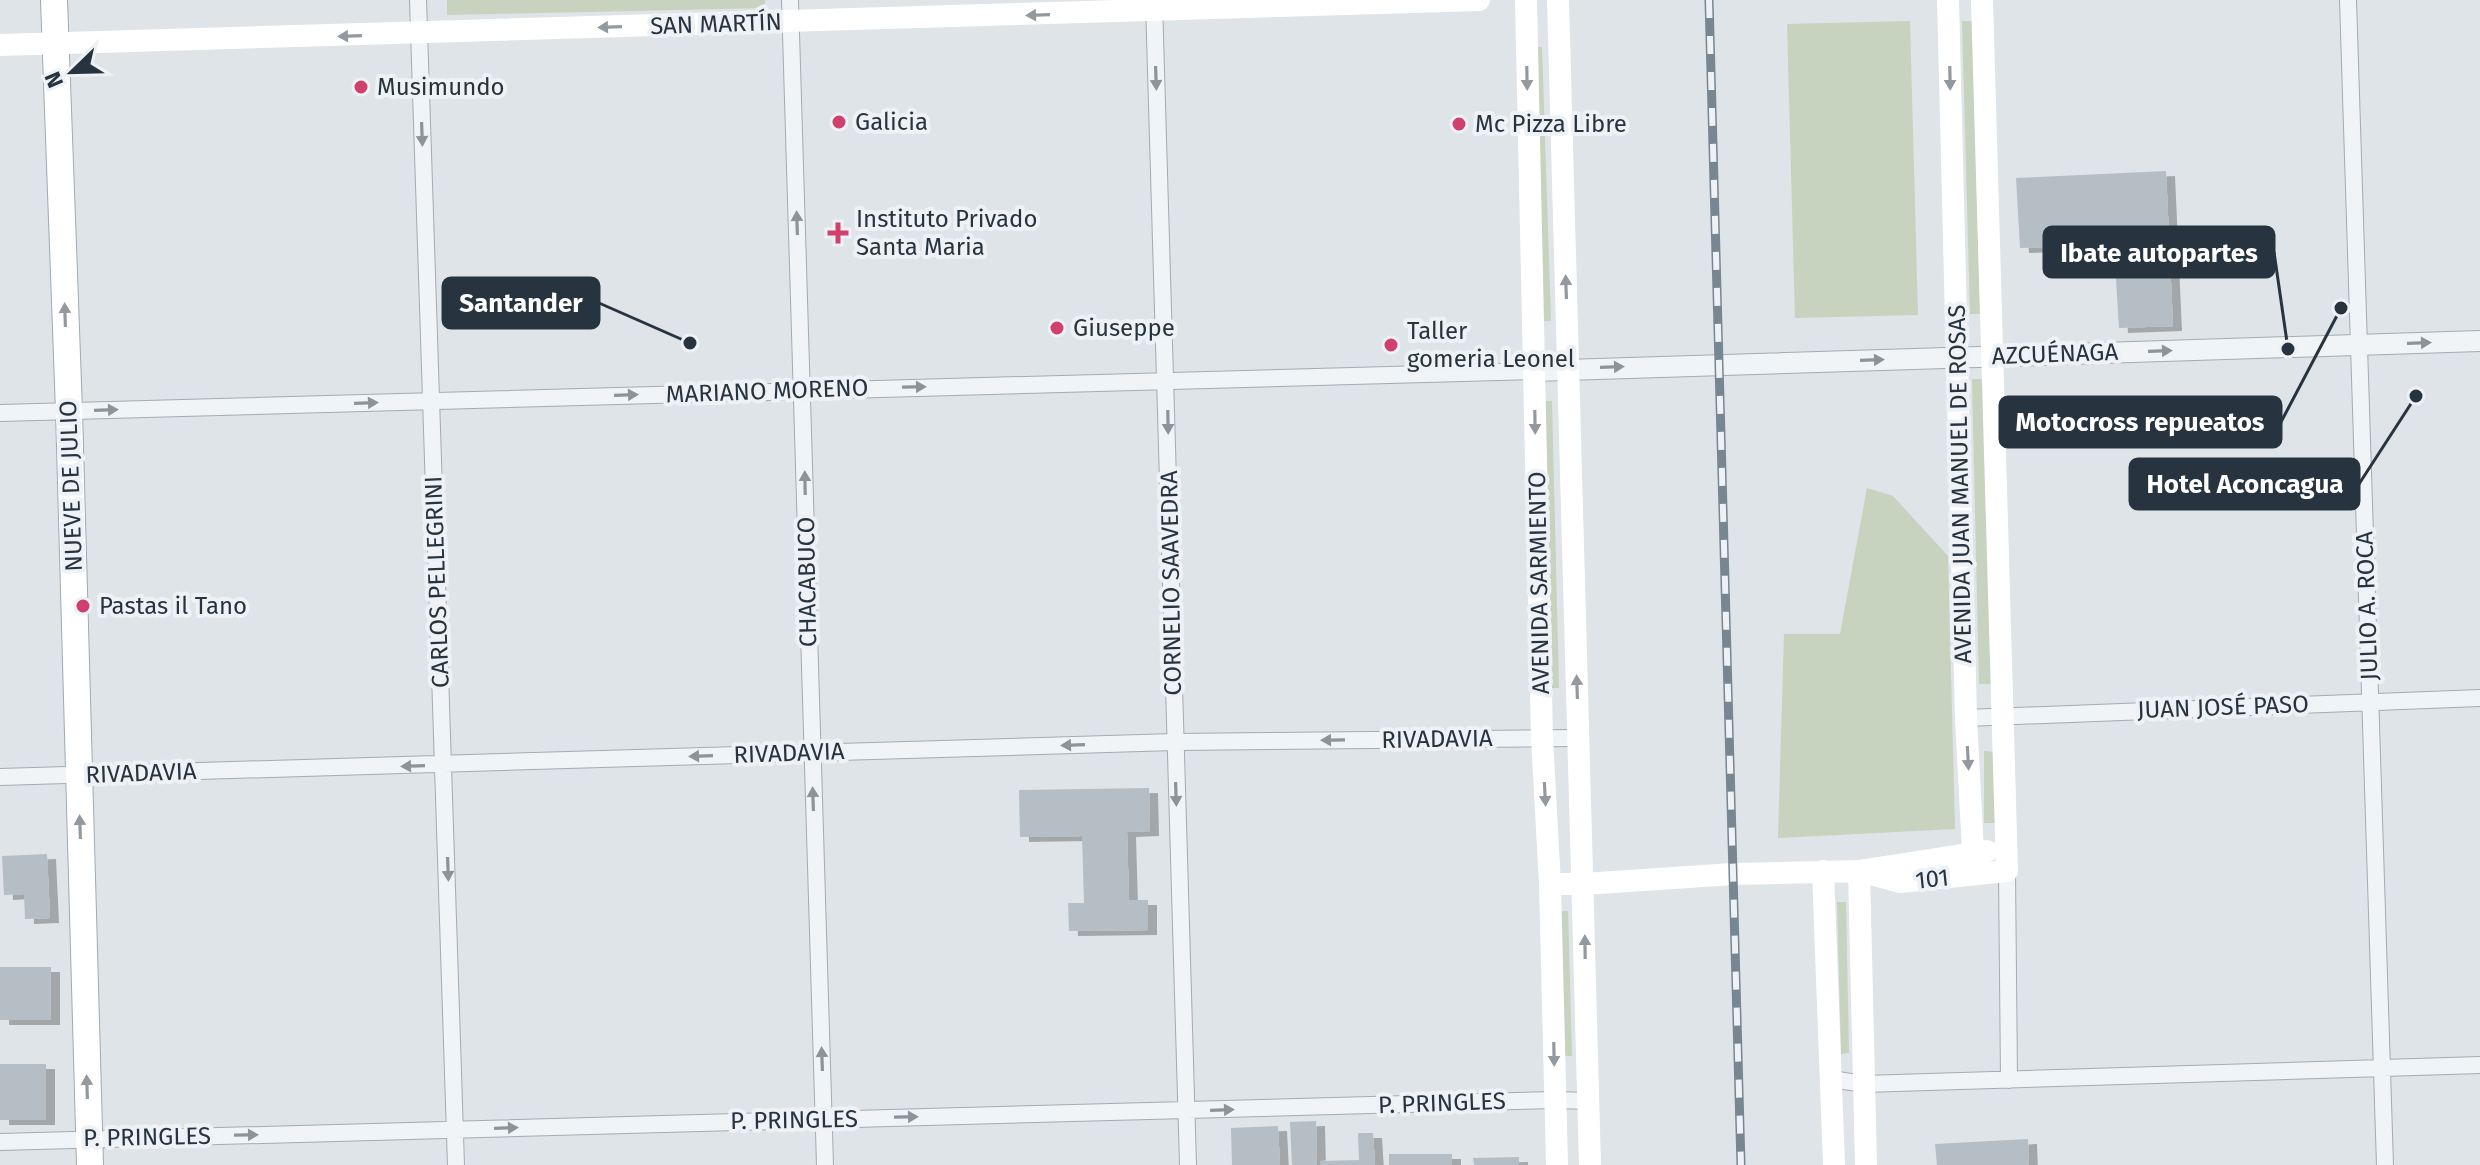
<svg xmlns="http://www.w3.org/2000/svg" width="2480" height="1165" font-family="'Fira Sans',sans-serif">
<style>
.green{fill:#c7d2bf}
.building{fill:#b6bec5;filter:url(#shadow)}
.lines{fill:none;stroke-linecap:round;stroke-linejoin:round}
.minor-casing{stroke:#a3acb2;stroke-width:18}
.tertiary-casing{stroke:#a3acb2;stroke-width:22}
.primary-casing{stroke:#9eaab4;stroke-width:28}
.minor{stroke:#f1f4f6;stroke-width:16}
.tertiary{stroke:#f1f4f6;stroke-width:20}
.secondary{stroke:#fff;stroke-width:22}
.primary{stroke:#fff;stroke-width:26}
.rail-casing{stroke:#788692;stroke-width:9}
.rail{stroke:#eef2f6;stroke-width:6;stroke-dasharray:18;stroke-linecap:butt}
.oneway{fill:#939a9f}
.oneway2{fill:#8c949a}
.poi-dot{fill:#cf416c;stroke:#eef2f6;stroke-width:3}
.labels{text-anchor:middle;dominant-baseline:central;stroke-width:8;stroke-linejoin:round;paint-order:stroke}
.street-label{font-size:24px;fill:#27343f;stroke:#eef2f6}
.poi-label{font-size:24px;fill:#27343f;stroke:#eef2f6;text-anchor:start}
.leader{fill:none;stroke:#27343f;stroke-width:3}
.callout-dot{fill:#27343f;stroke:#eef2f6;stroke-width:3}
.callout{fill:#27343f;stroke:#27343f;stroke-width:3}
.callout-label{font-size:26px;text-anchor:middle;font-weight:bold;fill:#fff}
</style>
<defs>
<filter id="shadow"><feDropShadow dx="9" dy="5" stdDeviation="0" flood-color="#0004"/></filter>
</defs>
<rect width="100%" height="100%" fill="#dee4e8"/>
<path class="green" d="M447 0H765V8L447 15Z
M1910 21 1918 315 1795 318 1787 24Z
M1962 21H1972L1980 314H1970Z
M1533 47H1542L1551 321H1543Z
M1972 379H1984L1991 684H1979Z
M1544 401H1552L1559 688H1551Z
M1867 488 1893 496 1948 556 1955 829 1778 838 1784 634H1840Z
M1984 751 1994 752 1995 823H1984Z
M1837 902H1846L1849 1053 1841 1054Z
M1560 911H1568L1572 1056H1564Z"/>
<path class="building" d="M2166 171 2173 326 2119 328 2115 263 2071 265 2070 246 2020 248 2016 178Z
M1149 788 1150 831 1127 832 1129 900H1148V930L1069 931 1068 903H1084L1082 836 1020 837 1019 790Z
M47 854 50 918 25 919 24 894 4 895 2 856Z
M0 967H51V1020H0Z
M0 1064H46V1120H0Z
M1316 1121 1317 1165H1292L1290 1122Z
M1278 1126 1280 1165H1232L1231 1128Z
M1358 1133H1373L1375 1165H1320V1161L1359 1160Z
M2028 1139 2029 1165H1937L1935 1144Z
M1389 1154H1452V1165H1389Z
M1519 1157V1165H1474L1473 1158Z"/>
<g class="lines">
<g class="minor-casing">
<path id="minor" d="M418 0 456 1165
M790 0 825 1165
M2348 0 2385 1165
M1154 2 1188 1165
M0 413 1534 371
M1966 718 2480 698
M0 777 1174 742 1578 738
M2007 871 2009 1080
M1831 1079 1864 1084 2480 1065
M0 1142 1555 1100 1589 1101"/>
</g>
<g class="tertiary-casing">
<path id="tertiary" d="M1534 371 2480 341"/>
</g>
<g class="primary-casing">
<path id="primary" d="M54 0 69 411 90 1165"/>
</g>
<use href="#minor" class="minor"/>
<use href="#tertiary" class="tertiary"/>
<path class="secondary" d="M1526 0 1542 738 1550 884 1557 1165
M1558 0 1590 1165
M1948 0 1966 718 1973 852
M0 45 1479 0
M1823 871 1834 1165
M1859 871 1900 882 2007 871 1982 0
M1859 871 1866 1165
M1550 884H1584L1733 874 1859 871 1987 851"/>
<use href="#primary" class="primary"/>
<g class="rail-casing">
<path id="rail" d="M1709 0 1741 1165"/>
</g>
<use href="#rail" class="rail"/>
</g>
<defs><path id="oneway-solid" d="M-6-.8H1V-3.2L6.5 0L1 3.2V.8H-6Z" transform="scale(2)"/></defs>
<g class="oneway">
<use href="#oneway-solid" transform="translate(1038 15) rotate(178)"/>
<use href="#oneway-solid" transform="translate(610 27) rotate(178)"/>
<use href="#oneway-solid" transform="translate(350 36) rotate(178)"/>
<use href="#oneway-solid" transform="translate(1527 78) rotate(89)"/>
<use href="#oneway-solid" transform="translate(1950 78) rotate(89)"/>
<use href="#oneway-solid" transform="translate(1566 287) rotate(-92)"/>
<use href="#oneway-solid" transform="translate(65 315) rotate(-92)"/>
<use href="#oneway-solid" transform="translate(1535 422) rotate(89)"/>
<use href="#oneway-solid" transform="translate(1577 687) rotate(-92)"/>
<use href="#oneway-solid" transform="translate(1968 758) rotate(87)"/>
<use href="#oneway-solid" transform="translate(1545 794) rotate(87)"/>
<use href="#oneway-solid" transform="translate(80 827) rotate(-92)"/>
<use href="#oneway-solid" transform="translate(1585 947) rotate(-91)"/>
<use href="#oneway-solid" transform="translate(1554 1054) rotate(89)"/>
<use href="#oneway-solid" transform="translate(87 1087) rotate(-92)"/>
</g>
<g class="oneway2">
<use href="#oneway-solid" transform="translate(1156 78) rotate(88)"/>
<use href="#oneway-solid" transform="translate(422 134) rotate(88)"/>
<use href="#oneway-solid" transform="translate(797 223) rotate(-92)"/>
<use href="#oneway-solid" transform="translate(2419 343) rotate(-2)"/>
<use href="#oneway-solid" transform="translate(2160 351) rotate(-2)"/>
<use href="#oneway-solid" transform="translate(1872 360) rotate(-2)"/>
<use href="#oneway-solid" transform="translate(1612 367) rotate(-2)"/>
<use href="#oneway-solid" transform="translate(914 387) rotate(-1)"/>
<use href="#oneway-solid" transform="translate(626 395) rotate(-2)"/>
<use href="#oneway-solid" transform="translate(366 403) rotate(-2)"/>
<use href="#oneway-solid" transform="translate(106 410) rotate(-2)"/>
<use href="#oneway-solid" transform="translate(1168 422) rotate(89)"/>
<use href="#oneway-solid" transform="translate(805 483) rotate(-91)"/>
<use href="#oneway-solid" transform="translate(1333 740) rotate(179)"/>
<use href="#oneway-solid" transform="translate(1073 745) rotate(178)"/>
<use href="#oneway-solid" transform="translate(701 756) rotate(178)"/>
<use href="#oneway-solid" transform="translate(413 766) rotate(178)"/>
<use href="#oneway-solid" transform="translate(1176 794) rotate(88)"/>
<use href="#oneway-solid" transform="translate(813 799) rotate(-92)"/>
<use href="#oneway-solid" transform="translate(448 869) rotate(88)"/>
<use href="#oneway-solid" transform="translate(822 1059) rotate(-92)"/>
<use href="#oneway-solid" transform="translate(1222 1110) rotate(-2)"/>
<use href="#oneway-solid" transform="translate(906 1117) rotate(-1)"/>
<use href="#oneway-solid" transform="translate(506 1128) rotate(-2)"/>
<use href="#oneway-solid" transform="translate(246 1135) rotate(-1)"/>
</g>
<g class="poi-dot">
<circle cx="361" cy="87" r="8"/>
<circle cx="839" cy="122" r="8"/>
<circle cx="1459" cy="124" r="8"/>
<path d="M834 221h8v8h8v8h-8v8h-8v-8h-8v-8h8z"/>
<circle cx="1057" cy="328" r="8"/>
<circle cx="1391" cy="345" r="8"/>
<circle cx="83" cy="606" r="8"/>
</g>
<g class="labels">
<g class="street-label">
<text transform="translate(716 24) rotate(-2)">SAN MARTÍN</text>
<text transform="translate(2055 354) rotate(-2)">AZCUÉNAGA</text>
<text transform="translate(767 391) rotate(-2)">MARIANO MORENO</text>
<text transform="translate(1960 484) rotate(-91)">AVENIDA JUAN MANUEL DE ROSAS</text>
<text transform="translate(71 486) rotate(-92)">NUEVE DE JULIO</text>
<text transform="translate(437 582) rotate(-92)">CARLOS PELLEGRINI</text>
<text transform="translate(807 582) rotate(-91)">CHACABUCO</text>
<text transform="translate(1171 583) rotate(-91)">CORNELIO SAAVEDRA</text>
<text transform="translate(1539 583) rotate(-91)">AVENIDA SARMIENTO</text>
<text transform="translate(2367 606) rotate(-92)">JULIO A. ROCA</text>
<text transform="translate(2223 707) rotate(-2)">JUAN JOSÉ PASO</text>
<text transform="translate(1437 739) rotate(-1)">RIVADAVIA</text>
<text transform="translate(789 753) rotate(-2)">RIVADAVIA</text>
<text transform="translate(141 773) rotate(-2)">RIVADAVIA</text>
<text transform="translate(1932 879) rotate(-6)">101</text>
<text transform="translate(1442 1103) rotate(-2)">P. PRINGLES</text>
<text transform="translate(794 1120) rotate(-1)">P. PRINGLES</text>
<text transform="translate(147 1137) rotate(-1)">P. PRINGLES</text>
</g>
<g class="poi-label">
<text x="377" y="87">Musimundo</text>
<text x="855" y="122">Galicia</text>
<text x="1475" y="124">Mc Pizza Libre</text>
<text x="856" y="219">Instituto Privado<tspan x="856" dy="28">Santa Maria</tspan></text>
<text x="1073" y="328">Giuseppe</text>
<text x="1407" y="331">Taller<tspan x="1407" dy="28">gomeria Leonel</tspan></text>
<text x="99" y="606">Pastas il Tano</text>
</g>
</g>
<path class="leader" d="M2288 349L2274 252M690 343L599 303M2341 308L2281 422M2416 396L2359 484"/>
<g class="callout-dot">
<circle cx="2288" cy="349" r="8"/>
<circle cx="690" cy="343" r="8"/>
<circle cx="2341" cy="308" r="8"/>
<circle cx="2416" cy="396" r="8"/>
</g>
<g class="callout">
<rect x="2044" y="227" width="230" height="50" rx="8"/>
<rect x="443" y="278" width="156" height="50" rx="8"/>
<rect x="2000" y="397" width="281" height="50" rx="8"/>
<rect x="2130" y="459" width="229" height="50" rx="8"/>
</g>
<g class="callout-label">
<text x="2159" y="262">Ibate autopartes</text>
<text x="521" y="312">Santander</text>
<text x="2140" y="431">Motocross repueatos</text>
<text x="2245" y="493">Hotel Aconcagua</text>
</g>
<g transform="translate(72 72) rotate(247)" stroke="#eef2f6" stroke-width="6" paint-order="stroke">
<path d="M0-6L14 30L0 20L-14 30Z" fill="#27343f"/>
<text y="-12" font-size="22" font-weight="bold" text-anchor="middle" fill="#27343f">N</text>
</g>
</svg>
